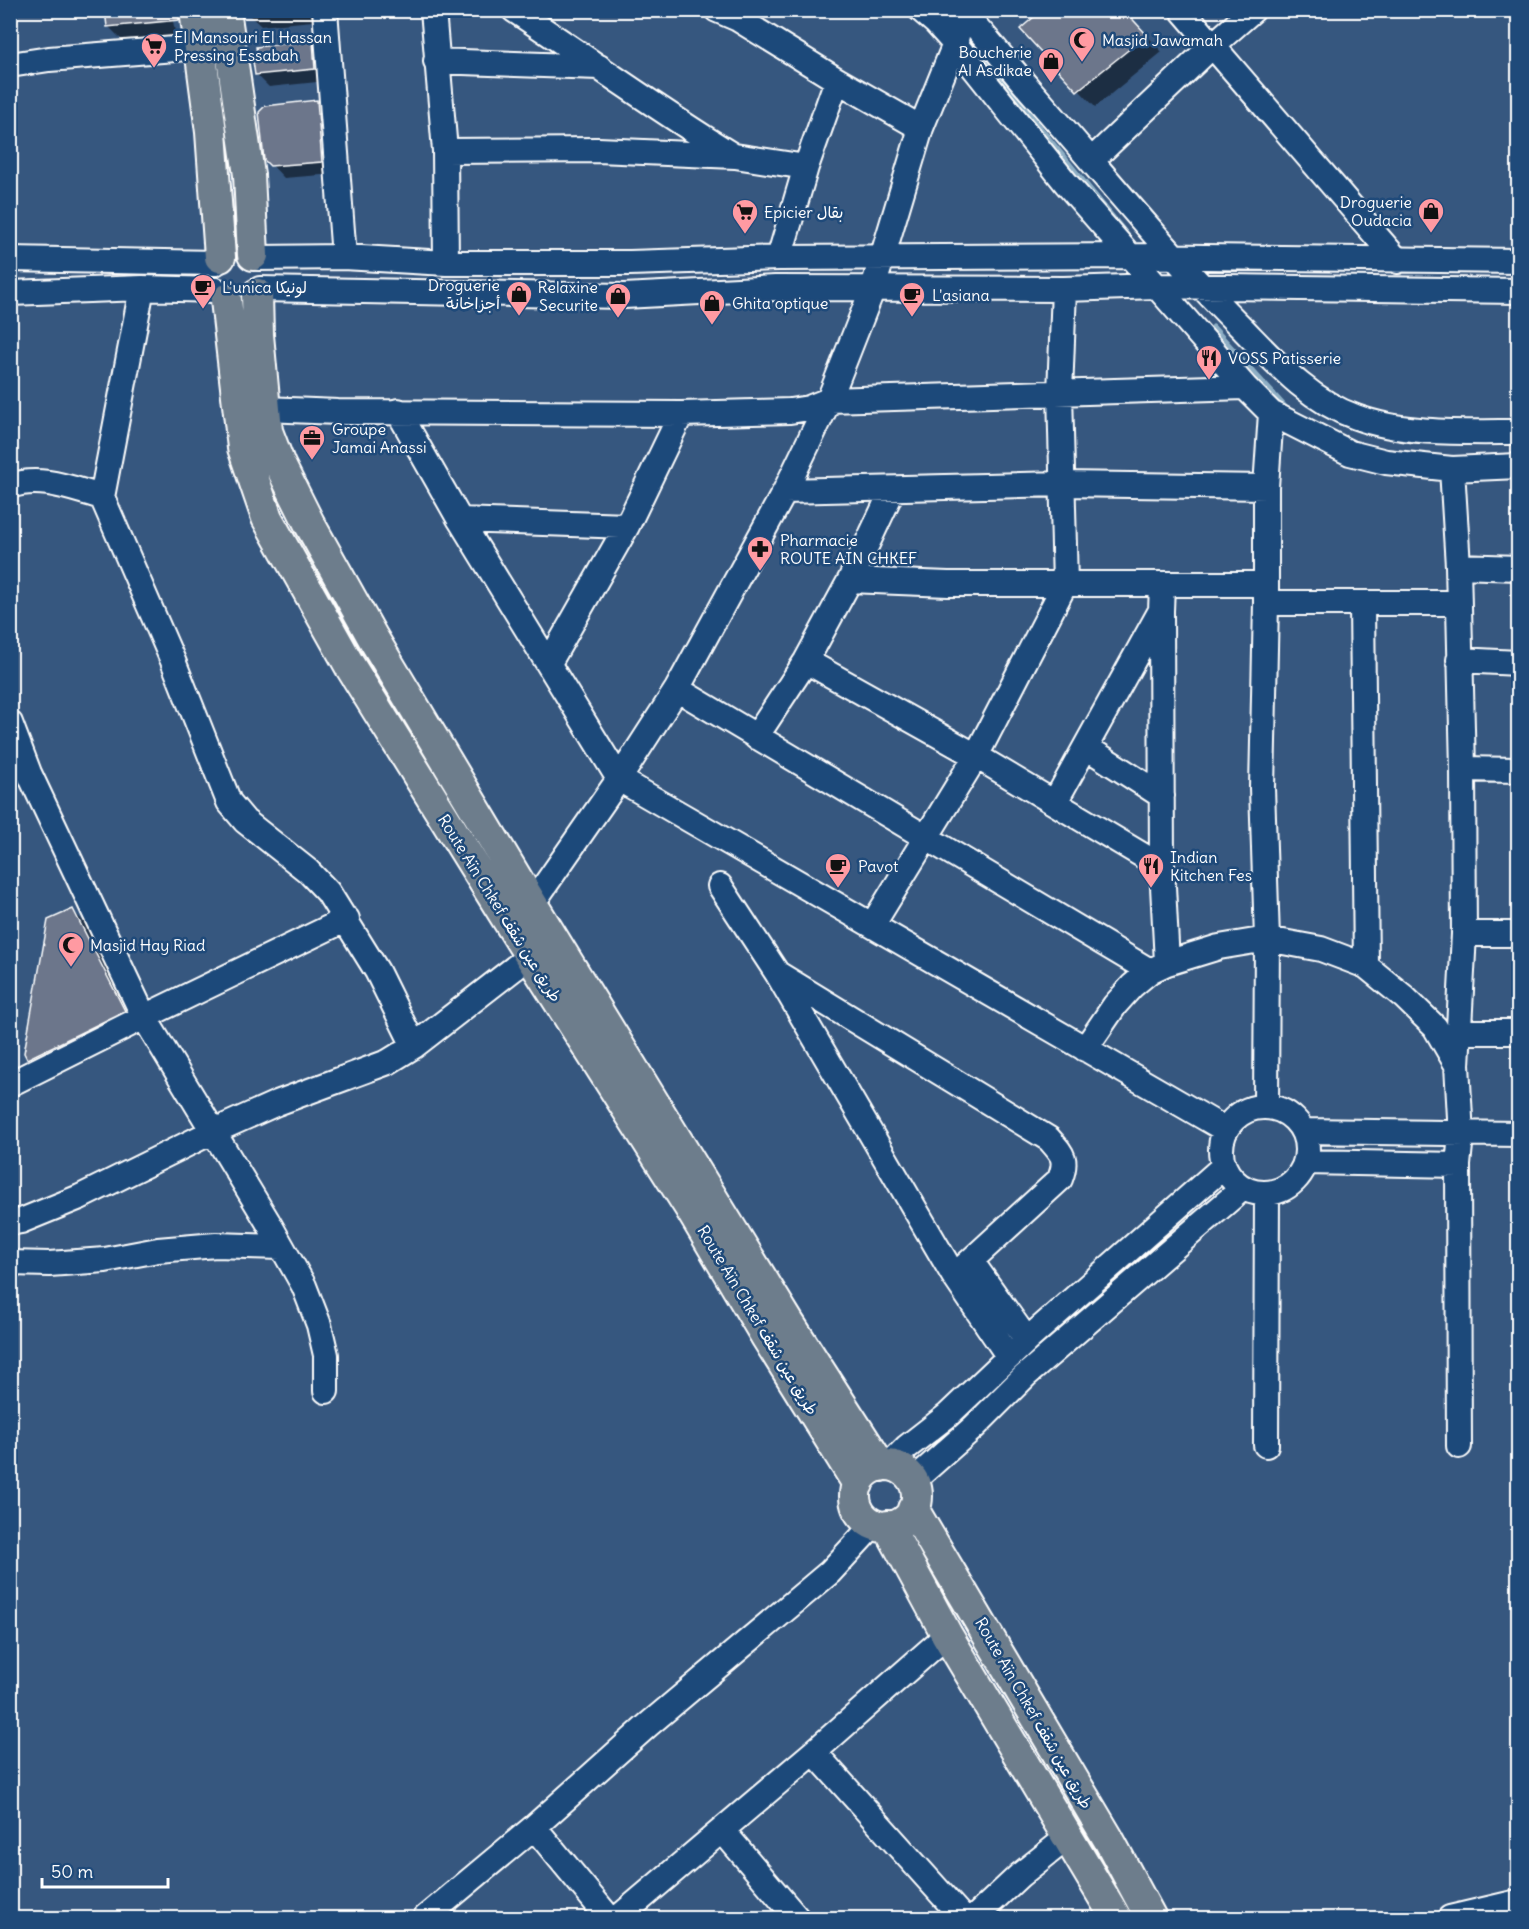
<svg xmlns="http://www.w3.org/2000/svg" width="1529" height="1929" font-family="Delius,'Playpen Sans Arabic',sans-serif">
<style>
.shadow{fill:#0007}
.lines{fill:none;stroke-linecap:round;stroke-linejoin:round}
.stream{stroke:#8eafc5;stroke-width:5}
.building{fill:#6c768b;stroke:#fff;stroke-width:1.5}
.minor-casing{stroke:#fff;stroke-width:28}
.major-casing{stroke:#fff;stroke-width:34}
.minor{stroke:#1f4a7a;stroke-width:24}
.major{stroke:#6d7d8c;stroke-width:30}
.labels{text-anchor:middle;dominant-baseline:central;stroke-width:5;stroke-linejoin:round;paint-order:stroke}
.poi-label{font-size:16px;fill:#fff;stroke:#1f4a7a;text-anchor:start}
.street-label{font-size:16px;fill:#fff;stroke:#1f4a7a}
</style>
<rect width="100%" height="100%" fill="#36577f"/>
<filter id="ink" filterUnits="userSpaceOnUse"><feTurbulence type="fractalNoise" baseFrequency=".0167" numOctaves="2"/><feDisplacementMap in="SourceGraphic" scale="12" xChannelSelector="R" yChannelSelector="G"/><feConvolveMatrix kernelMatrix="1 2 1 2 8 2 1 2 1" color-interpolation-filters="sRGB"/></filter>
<g filter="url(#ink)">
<path class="shadow" d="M171 10 176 37 124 42 108 26Z
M248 10H323V20L261 26 248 14Z
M1124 10 1162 52 1095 107 1022 29Z
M313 42 325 55 327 81 269 87 256 74Z
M317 102 330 115 334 174 284 178 266 159Z
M73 911 90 928 140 1028 45 1075 28 1059 26 1052Z"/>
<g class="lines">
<path class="stream" d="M978 51 1129 237
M1213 327 1288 410"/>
</g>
<path class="building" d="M105 10H178L179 20 107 27Z
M1042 10H1124L1147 35 1077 91 1020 29Z
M313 41 315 69 255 75 252 54H257L256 47Z
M317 100 322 162 270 166 264 160 259 112 265 106Z
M73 909 125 1011 27 1059 24 1053 48 920Z"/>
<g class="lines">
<g class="minor-casing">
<path id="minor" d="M325 10 344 257
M433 10 445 151 446 263
M514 10C587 58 657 109 732 155
M717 10 738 19 837 80 921 128
M921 10 936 23 955 44 1066 183 1245 387 1271 413 1350 453 1386 462 1452 469 1518 466
M960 10C985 34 1006 63 1029 89 1100 169 1167 254 1243 329 1276 363 1310 401 1356 417 1405 435 1468 432 1518 432
M1182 10 1398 261
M436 61 599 67
M10 65 49 59 200 47
M445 151 598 150 735 156 806 167
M1092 160 1212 46 1253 10
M258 258 344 257 446 263H630L779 258 1132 256 1518 261
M779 258 806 167 837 80
M10 259 215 263
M142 288 102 497 173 661 229 802 245 821 308 871 328 892 377 971 414 1046
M260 289 624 296 775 288 1064 289 1158 286 1518 291
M10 293 142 288 216 290
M265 409 338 412 681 414 790 411 809 408 829 400 1245 387
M398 411 460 520 619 779 1226 1130
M1452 469 1458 566 1463 769 1464 934 1457 1065 1461 1135 1458 1165 1459 1446
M10 486C41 475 72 489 102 497
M785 491 1063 484 1266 487
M460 520 627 526
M1458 566 1518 568
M850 580 948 584H1266
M1162 585 1161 611 1162 867 1167 963
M1266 603H1458
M1362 604 1366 966
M1459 660 1518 663
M806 661 976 756 1162 867
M549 663 627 526 681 414
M677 689 1150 971
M10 723 29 773 144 1017 268 1222 304 1286 319 1325 326 1355V1391
M756 737 806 661 850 580 893 489
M1086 747 1162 796
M1463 769 1518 770
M1055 802 1160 612
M720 886 777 973 954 1276 1009 1357
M532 904 619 779 677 689 785 491 829 400 873 288 921 128 955 44 963 10
M873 924 976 756 1065 584 1060 393 1064 289
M1464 934H1518
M780 975 1049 1139C1062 1154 1068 1158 1060 1179L954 1276
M1459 1032H1518
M1085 1049 1115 1005 1132 986 1150 971 1167 963 1219 947 1267 939 1321 949 1366 966 1404 997 1435 1027 1457 1065
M10 1084 144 1017 347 919
M1221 1150a43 43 0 1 1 86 0a43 43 0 1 1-86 0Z
M1266 1107 1267 939 1262 788 1266 603V487L1271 413
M1303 1131 1518 1134
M1306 1162 1458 1165
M10 1223 21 1221 80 1197 212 1132 277 1103 388 1062 414 1046 530 956
M971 1261 1027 1340
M10 1263 49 1264 105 1260 158 1250 216 1245 281 1247
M1266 1445 1267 1194
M889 1465 907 1447 948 1415 1027 1340 1224 1166
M913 1481 974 1427 1025 1376 1243 1188
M814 1752 963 1918
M534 1827 609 1918
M722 1830 797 1918
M425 1918 534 1827 648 1725 830 1572 874 1524
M618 1918 814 1752 947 1635
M974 1918 1020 1875 1068 1837
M1450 1918 1518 1902"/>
</g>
<g class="major-casing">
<path id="major" d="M195 10 211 132 220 257
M225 10 249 175 253 255
M257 294 258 335 267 431 280 465 309 523 373 638 532 904 789 1323 881 1466
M226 300 243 448 267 518 350 666 530 956 690 1208 767 1338 858 1484
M855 1496a31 31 0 1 1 62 0a31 31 0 1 1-62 0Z
M913 1509 1109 1840 1151 1918
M888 1526 947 1635 1116 1918"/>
</g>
<use href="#minor" class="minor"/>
<use href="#major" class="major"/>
</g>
</g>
<defs>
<g id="mosque-pin" transform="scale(1.35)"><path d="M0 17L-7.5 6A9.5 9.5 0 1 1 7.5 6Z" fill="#ff9aa2" stroke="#1f4a7a"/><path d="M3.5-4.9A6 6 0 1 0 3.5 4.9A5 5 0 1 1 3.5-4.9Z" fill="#111"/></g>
<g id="supermarket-pin" transform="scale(1.35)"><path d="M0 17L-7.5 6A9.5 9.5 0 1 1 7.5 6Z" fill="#ff9aa2" stroke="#1f4a7a"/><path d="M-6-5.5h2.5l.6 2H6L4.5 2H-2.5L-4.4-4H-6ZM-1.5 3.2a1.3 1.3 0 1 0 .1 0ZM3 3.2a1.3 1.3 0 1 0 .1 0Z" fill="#111"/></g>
<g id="shop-pin" transform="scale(1.35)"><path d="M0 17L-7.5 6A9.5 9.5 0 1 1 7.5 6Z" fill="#ff9aa2" stroke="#1f4a7a"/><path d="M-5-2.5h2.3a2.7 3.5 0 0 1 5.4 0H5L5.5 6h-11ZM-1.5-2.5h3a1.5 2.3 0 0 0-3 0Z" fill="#111"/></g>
<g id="cafe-pin" transform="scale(1.35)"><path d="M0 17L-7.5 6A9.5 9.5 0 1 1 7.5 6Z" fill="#ff9aa2" stroke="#1f4a7a"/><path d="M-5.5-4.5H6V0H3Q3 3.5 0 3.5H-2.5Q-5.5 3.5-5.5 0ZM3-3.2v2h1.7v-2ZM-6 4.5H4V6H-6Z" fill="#111"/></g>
<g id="restaurant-pin" transform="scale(1.35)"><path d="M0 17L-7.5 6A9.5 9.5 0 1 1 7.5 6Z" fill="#ff9aa2" stroke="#1f4a7a"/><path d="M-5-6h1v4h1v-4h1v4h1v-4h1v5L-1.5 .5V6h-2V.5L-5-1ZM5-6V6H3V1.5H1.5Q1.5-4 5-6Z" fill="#111"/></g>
<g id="office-pin" transform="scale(1.35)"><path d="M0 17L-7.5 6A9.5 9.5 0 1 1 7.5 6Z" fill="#ff9aa2" stroke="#1f4a7a"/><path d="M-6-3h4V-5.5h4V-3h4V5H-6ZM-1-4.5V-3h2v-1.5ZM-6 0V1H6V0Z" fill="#111"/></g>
<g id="pharmacy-pin" transform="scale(1.35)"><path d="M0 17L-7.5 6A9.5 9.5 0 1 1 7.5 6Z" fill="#ff9aa2" stroke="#1f4a7a"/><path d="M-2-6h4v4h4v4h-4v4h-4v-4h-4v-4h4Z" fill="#111"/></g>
</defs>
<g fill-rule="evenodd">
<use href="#mosque-pin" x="1082" y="40"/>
<use href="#supermarket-pin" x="154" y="46"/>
<use href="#shop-pin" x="1051" y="61"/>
<use href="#shop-pin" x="1431" y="211"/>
<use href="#supermarket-pin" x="745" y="212"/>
<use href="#cafe-pin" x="203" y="287"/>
<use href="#shop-pin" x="519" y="294"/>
<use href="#cafe-pin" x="912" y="295"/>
<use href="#shop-pin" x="618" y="296"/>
<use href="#shop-pin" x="712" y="303"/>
<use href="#restaurant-pin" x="1209" y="358"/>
<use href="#office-pin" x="312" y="438"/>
<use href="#pharmacy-pin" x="760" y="549"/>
<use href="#cafe-pin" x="838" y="866"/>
<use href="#restaurant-pin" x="1151" y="866"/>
<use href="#mosque-pin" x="71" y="945"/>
</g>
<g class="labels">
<g class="poi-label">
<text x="174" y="37">El Mansouri El Hassan<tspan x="174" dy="18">Pressing Essabah</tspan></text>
<text x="1102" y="40">Masjid Jawamah</text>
<text x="1032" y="52" text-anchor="end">Boucherie<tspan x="1032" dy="18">Al Asdikae</tspan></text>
<text x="1412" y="202" text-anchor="end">Droguerie<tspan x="1412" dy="18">Oudacia</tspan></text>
<text x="764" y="212">Epicier بقال</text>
<text x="500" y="285" text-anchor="end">Droguerie<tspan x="500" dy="18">أجزاخانة</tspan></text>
<text x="222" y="287">L'unica لونيكا</text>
<text x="598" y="287" text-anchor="end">Relaxine<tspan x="598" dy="18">Securite</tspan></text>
<text x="932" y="295">L'asiana</text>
<text x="732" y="303">Ghita optique</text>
<text x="1228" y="358">VOSS Patisserie</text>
<text x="332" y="429">Groupe<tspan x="332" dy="18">Jamai Anassi</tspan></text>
<text x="780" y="540">Pharmacie<tspan x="780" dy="18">ROUTE AIN CHKEF</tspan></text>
<text x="1170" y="857">Indian<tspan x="1170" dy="18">Kitchen Fes</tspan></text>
<text x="858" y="866">Pavot</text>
<text x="90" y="945">Masjid Hay Riad</text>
</g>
<g class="street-label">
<text transform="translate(500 908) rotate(58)">Route Aïn Chkef طريق عين شقف</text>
<text transform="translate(758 1320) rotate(59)">Route Aïn Chkef طريق عين شقف</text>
<text transform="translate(1034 1713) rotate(60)">Route Aïn Chkef طريق عين شقف</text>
</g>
</g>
<rect width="1529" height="1929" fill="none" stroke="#1f4a7a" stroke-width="36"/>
<rect x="18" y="18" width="1493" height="1893" fill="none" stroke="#fff" stroke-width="2" filter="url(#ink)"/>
<path d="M42 1878v9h126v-9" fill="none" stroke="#ffffff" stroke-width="3"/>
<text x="51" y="1878" font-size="18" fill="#ffffff" stroke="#1f4a7a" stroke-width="4.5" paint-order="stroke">50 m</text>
</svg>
